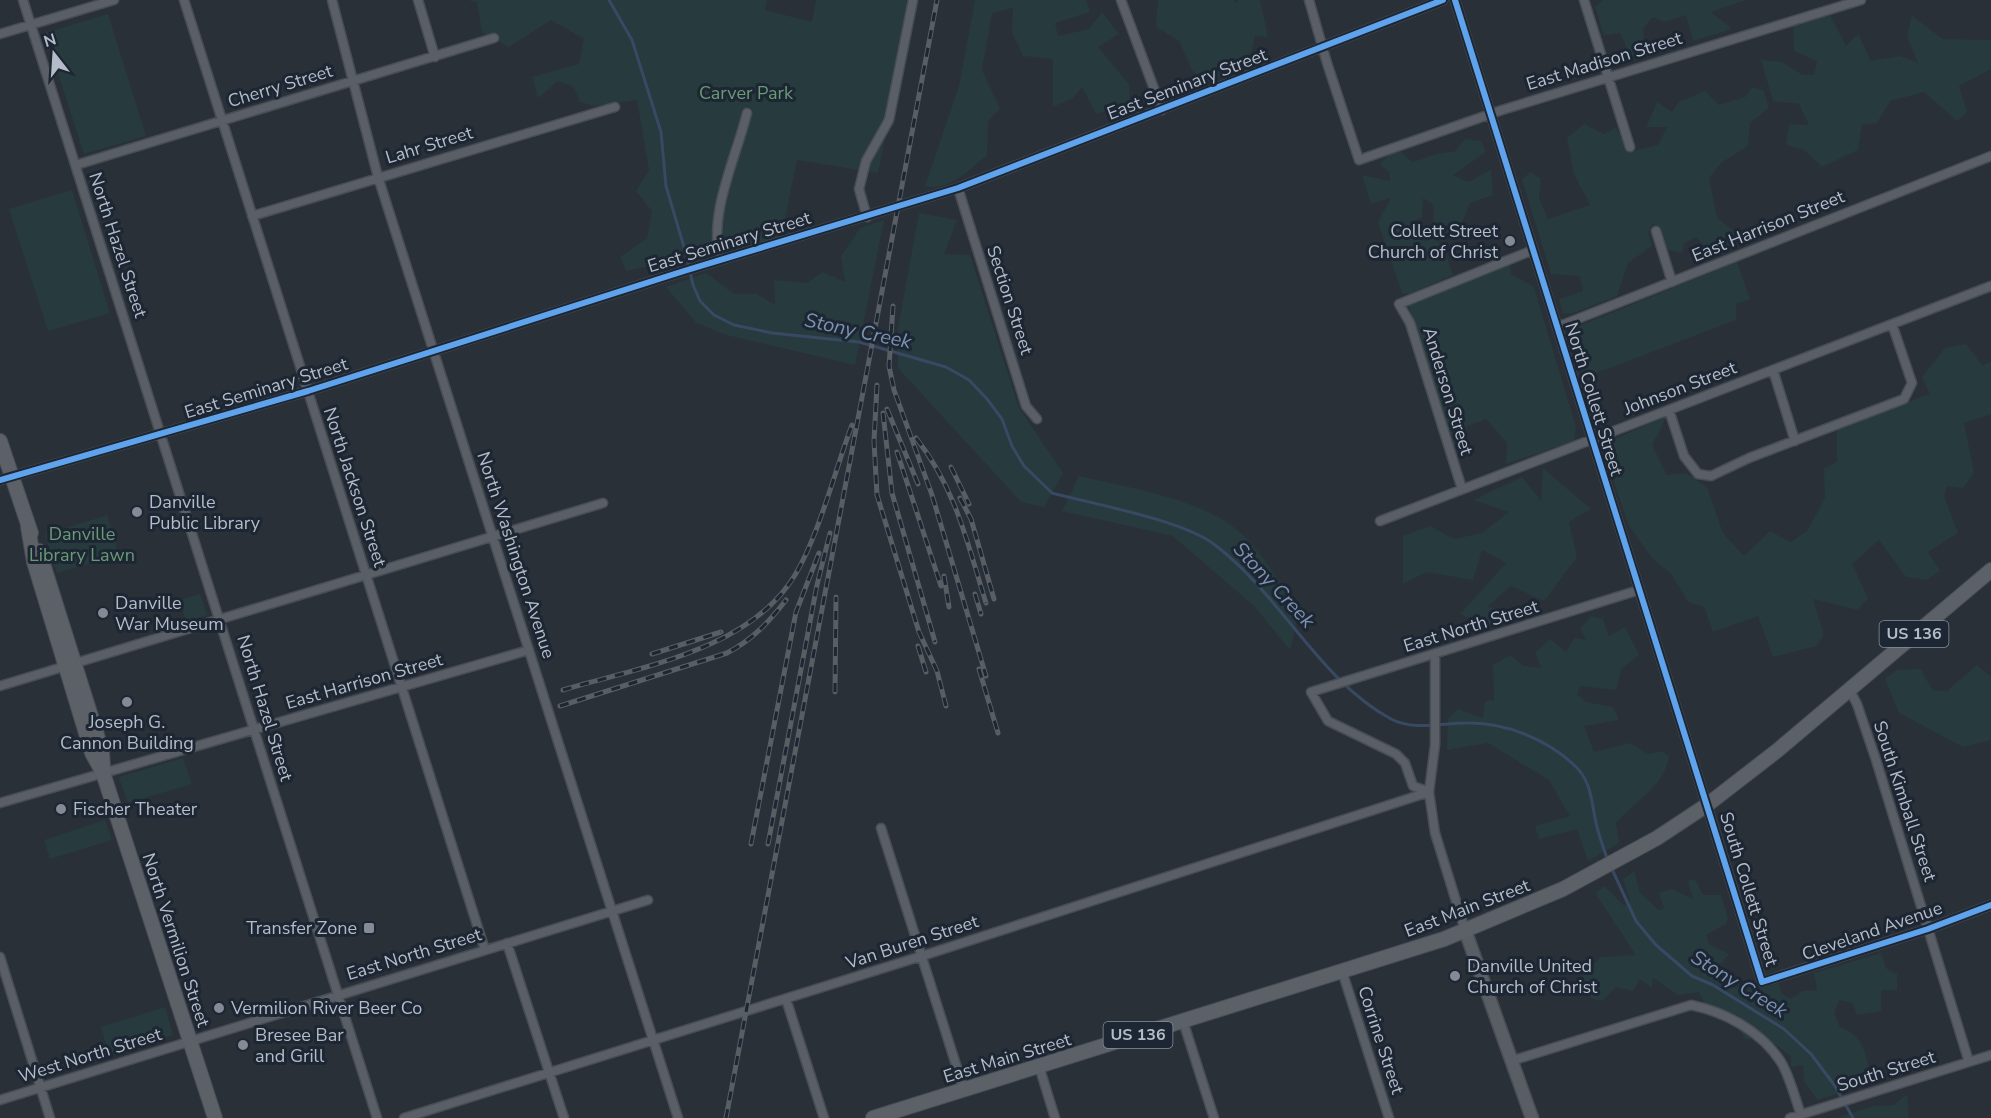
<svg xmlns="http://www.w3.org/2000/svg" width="1991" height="1118" font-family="'Nunito Sans',sans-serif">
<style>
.green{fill:#273a3e}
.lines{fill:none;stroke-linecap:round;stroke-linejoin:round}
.stream{stroke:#384963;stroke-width:3}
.street-casing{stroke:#484c53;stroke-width:11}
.secondary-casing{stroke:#484c53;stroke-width:15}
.primary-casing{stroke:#484c55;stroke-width:16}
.street{stroke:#5a5e66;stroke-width:8}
.secondary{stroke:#595d64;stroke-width:12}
.primary{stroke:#5c6168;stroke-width:14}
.rail-casing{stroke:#595d64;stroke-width:5}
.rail{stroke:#1d2633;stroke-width:3;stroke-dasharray:9;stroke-linecap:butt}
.cycleway-casing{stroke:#1d2633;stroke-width:10}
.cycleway{stroke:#60a3ed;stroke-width:6}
.poi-dot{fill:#848b96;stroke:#1d2633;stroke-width:2}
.labels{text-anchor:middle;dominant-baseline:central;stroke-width:6;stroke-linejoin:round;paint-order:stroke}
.shield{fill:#1d2633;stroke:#878f9c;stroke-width:1.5}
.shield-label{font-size:16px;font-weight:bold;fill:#b4bcc9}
.street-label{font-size:18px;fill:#b4bcc9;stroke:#1d2633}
.park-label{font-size:18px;fill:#6b9a76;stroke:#1d2633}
.poi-label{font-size:18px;fill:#b4bcc9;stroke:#1d2633;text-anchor:start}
.water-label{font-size:20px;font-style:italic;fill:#7c92b1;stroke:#1d2633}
</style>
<rect width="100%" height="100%" fill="#2a3038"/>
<path class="green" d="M467 0H767L765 10 812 22 816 0H912L878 173 797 160 780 243 709 263 699 251 673 261 626 271 620 257 647 238 652 211 636 191 649 170 637 100 594 106 580 102 574 87 558 81 538 98 532 77 579 64 584 39 551 20 509 47 482 32 477 2Z
M975 0H1086L1090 12 1055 23 1058 36 1089 29 1102 12 1119 34 1098 47 1129 84 1130 104 1096 114 1082 87 1073 98 1053 107V59L1023 56 1012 32 1013 8 992 13 982 70 1000 109 988 121 987 156C969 168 950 193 925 186L959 86Z
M1158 0H1233L1236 3 1239 0H1260L1268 37 1255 36 1248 66 1205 82 1192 70 1179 41 1156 27Z
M1603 0H1746L1711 12 1732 29 1693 41 1686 15 1664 22 1653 17 1643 29 1645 56 1632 60 1620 33 1604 35 1595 7Z
M108 14 146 136 84 154 45 33Z
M1830 15 1846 46 1858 34 1871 61 1900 56 1918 63 1907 36 1912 16 1943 39 1991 40V69L1959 86 1967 112 1957 121 1924 92 1890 101 1877 123 1862 125 1858 150 1822 167 1804 150 1786 145 1789 124 1809 125 1799 104 1773 101 1761 60 1782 62 1803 75H1814L1817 61 1794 51 1793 26Z
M1752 87 1763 90 1769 108 1750 123 1748 146 1722 162 1709 178 1717 218 1734 231 1730 249 1715 256 1696 237 1684 243 1682 253 1668 250 1661 228 1653 224 1648 233 1652 246 1628 263 1617 296 1571 314 1563 313 1559 299 1583 291 1580 276 1551 274 1522 180 1530 172 1541 179 1539 198 1548 219 1590 205 1574 174 1567 138 1584 124 1604 134 1616 127 1629 152 1658 145 1667 127H1646L1657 102 1672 112 1679 102 1705 91 1719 105 1745 97Z
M1465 139 1481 141 1486 152 1453 175 1468 182 1491 170 1493 195 1470 203 1458 233 1444 232 1434 222 1433 205 1423 198 1422 217 1410 222 1424 241 1433 239 1442 244 1453 275 1409 294 1402 293 1378 222 1391 198 1371 204 1362 175 1390 181V173L1380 164 1391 153 1401 152 1412 162C1429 158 1436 152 1454 152Z
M72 190 110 313 48 331 9 209Z
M919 213 957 220 944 254 970 255 1019 408 1063 473 1044 507 1021 502 898 368V328Z
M884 220 855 365 727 335 696 323 666 287 706 273 734 294H757L775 305 774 280 807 283 823 272 845 282 841 256 860 228Z
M1737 262 1750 299 1736 304V320L1583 378 1569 330Z
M1510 264 1511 274 1534 287 1576 427 1574 441 1506 464 1507 443 1486 419 1467 426 1461 447 1452 446 1408 305Z
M1966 344 1982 365 1991 362V414L1964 423 1974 473 1963 488 1947 486 1944 496 1958 533 1928 552 1940 571 1926 580 1906 577 1879 540 1852 564 1868 598 1858 610 1813 599 1824 635 1816 646 1773 657 1758 616 1713 632 1704 607 1688 602 1672 575 1652 558 1629 526 1601 445 1667 416 1652 445 1667 475 1686 473 1707 487 1723 533 1744 556 1770 531 1791 542 1808 530 1825 497 1824 468 1837 462V428L1930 394 1922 377 1945 348Z
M1543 468 1591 509 1569 522 1577 557 1544 601 1511 586 1487 607 1529 612 1485 626 1460 614 1506 563 1482 550 1473 580 1426 572 1403 584V536L1430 526 1454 539 1482 533 1509 512 1473 500 1522 477 1541 501Z
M1079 476C1129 488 1206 499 1243 535 1262 553 1283 588 1299 610L1290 650 1255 607 1173 536 1062 511Z
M107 515 119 554 57 573 45 535Z
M200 594 207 615 186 621 179 600Z
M1591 616 1603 619 1609 636 1625 627 1639 655 1621 669 1616 690 1580 686 1577 694 1586 702 1613 707 1619 720 1584 726 1594 752 1630 743 1648 754 1662 751 1669 757C1663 788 1635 801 1616 823L1619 843 1588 861 1577 829 1539 839 1535 826 1570 816 1549 780 1488 743 1447 750 1448 719 1458 709 1483 718 1485 701 1494 700 1493 665 1510 655 1524 666 1541 668 1535 653 1550 639 1566 652 1574 638 1586 640 1580 629Z
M1977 665 1991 677V740L1963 747 1899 713 1885 679 1897 670 1921 669 1932 690 1947 691Z
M183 758 192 784 128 803 119 777Z
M105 820 112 840 50 859 44 840Z
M1634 871 1640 893 1659 910 1664 908 1659 893 1672 889 1693 899 1688 881 1695 879 1703 895H1721L1728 918 1726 924 1706 935 1709 944 1729 954 1717 968 1723 984 1734 988 1751 983 1757 990 1779 983 1782 994 1790 999 1803 991 1817 990 1814 973 1881 953 1886 968 1897 974V990H1881V1011L1857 1015 1853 1003 1840 1000 1834 1013 1840 1027C1865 1036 1869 1060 1869 1084L1817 1100 1804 1081 1803 1065 1791 1067V1056L1760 1034 1755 1040 1745 1039C1735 1018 1709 1019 1699 992L1678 995 1653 978 1652 988 1640 979 1633 991 1616 987 1602 1001 1591 998 1582 977 1601 957 1636 955 1595 893 1605 886 1624 906 1630 901 1623 879Z
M165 1007 173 1035 109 1055 101 1027Z
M1907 1094 1909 1118H1837L1873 1106 1894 1105Z"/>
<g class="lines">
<path class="stream" d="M609 0 632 40 661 132 666 186 686 254 693 285 700 301 714 315 734 325 772 333 859 342 946 367 969 380 987 399 1002 419 1012 446 1024 466 1052 493C1093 504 1183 520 1215 545 1281 595 1319 680 1391 719 1414 731 1442 723 1467 723 1504 722 1547 739 1574 765 1593 782 1591 804 1597 827 1600 839 1604 850 1608 861
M1611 867 1636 921 1656 945 1692 976 1713 985 1784 1029 1811 1054 1835 1086 1853 1118"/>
<g class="street-casing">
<path id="street" d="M23 0 377 1118
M184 0 485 950
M332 0 378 177 678 1118
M418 0 435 57
M1121 0 1162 110
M1309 0 1327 63 1359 160 1502 110 1861 0
M1455 0 1762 982 1928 929 1991 905
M1584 0 1630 147
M0 34 114 0
M76 165 494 38
M958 188 1026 406 1037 419
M252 216 615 107
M867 217 859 189 866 161 889 120 913 0
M1656 231 1672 282
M720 259C708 214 736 158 747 113
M1557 327 1991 156
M1773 370 1795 441
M1669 410 1684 456 1698 474 1711 476 1749 458 1904 399 1912 383 1892 324
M0 480 308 391 684 271 958 188 1443 0
M1462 489 1410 323 1399 304 1533 250
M1380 521 1991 286
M0 686 603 503
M1849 689 1857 704 1876 760 1969 1062
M0 803 529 650
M881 828 964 1090
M1465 930 1435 833 1429 792 1413 786 1405 763 1396 754 1328 721 1311 692 1639 590
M507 943 564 1118
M0 957 50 1118
M1342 971 1389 1118
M786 999 824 1118
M1183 1021 1214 1118
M1511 1061 1691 1005C1725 1012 1761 1031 1781 1062 1790 1077 1795 1098 1801 1115
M1039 1066 1055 1118
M0 1100 648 900
M404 1118 922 956 1429 792 1435 745V655
M1790 1118 1991 1055"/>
</g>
<g class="secondary-casing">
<path id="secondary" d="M1465 930 1532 1118"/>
</g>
<g class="primary-casing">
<path id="primary" d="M0 441 31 533
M28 527 34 562 92 753 103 773 215 1118
M39 551 102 751 103 768
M873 1118 1444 939 1563 889 1657 838 1707 805 1778 750 1991 570"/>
</g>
<use href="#street" class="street"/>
<use href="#secondary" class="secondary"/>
<use href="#primary" class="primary"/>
<g class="rail-casing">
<path id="rail" d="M893 306 889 366 894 390 932 495 986 676
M877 385 874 441 877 495 919 632 937 671 946 706
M887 409 918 484
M883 413 892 493 935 642
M916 438C956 489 967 542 986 603
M897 452 941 586
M951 467 969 504
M960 498 971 519 994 599
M944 576 949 607
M975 594 981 614
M918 646 926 672
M652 654 721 632
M979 669 998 733
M563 690C641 667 750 650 795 575 819 535 835 470 852 425
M835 692 836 597
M560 706 727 653C752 640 769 622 786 600
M751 844 796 612 819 553
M768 844 817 585 830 533
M726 1118 937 0"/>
</g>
<use href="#rail" class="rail"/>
<g class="cycleway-casing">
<path id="cycleway" d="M1455 0 1762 982 1928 929 1991 905
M0 480 308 391 684 271 958 188 1443 0"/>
</g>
<use href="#cycleway" class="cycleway"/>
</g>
<g class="poi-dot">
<circle cx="1510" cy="241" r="6"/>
<circle cx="137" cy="512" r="6"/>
<circle cx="103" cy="613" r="6"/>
<circle cx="127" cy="702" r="6"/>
<circle cx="61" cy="809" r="6"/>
<rect x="363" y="922" width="12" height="12" rx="3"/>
<circle cx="1455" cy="976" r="6"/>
<circle cx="219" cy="1008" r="6"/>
<circle cx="243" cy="1045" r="6"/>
</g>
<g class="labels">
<g class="shield">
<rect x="1879.5" y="621" width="69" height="26" rx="4.5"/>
<rect x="1103.5" y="1022" width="69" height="26" rx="4.5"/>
</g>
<g class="shield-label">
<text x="1914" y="634">US 136</text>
<text x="1138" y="1035">US 136</text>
</g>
<g class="street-label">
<text transform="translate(1604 61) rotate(-17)">East Madison Street</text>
<text transform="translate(1187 84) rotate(-21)">East Seminary Street</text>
<text transform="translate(280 86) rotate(-17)">Cherry Street</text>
<text transform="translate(429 145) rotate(-17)">Lahr Street</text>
<text transform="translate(1768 226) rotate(-22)">East Harrison Street</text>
<text transform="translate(729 242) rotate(-17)">East Seminary Street</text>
<text transform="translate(118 245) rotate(72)">North Hazel Street</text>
<text transform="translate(1010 300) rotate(72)">Section Street</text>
<text transform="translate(266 388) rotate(-17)">East Seminary Street</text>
<text transform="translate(1680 388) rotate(-21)">Johnson Street</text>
<text transform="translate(1448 391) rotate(73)">Anderson Street</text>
<text transform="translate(1594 399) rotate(73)">North Collett Street</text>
<text transform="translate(355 487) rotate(72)">North Jackson Street</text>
<text transform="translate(516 555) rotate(72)">North Washington Avenue</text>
<text transform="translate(1471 626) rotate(-17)">East North Street</text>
<text transform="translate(364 681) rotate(-16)">East Harrison Street</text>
<text transform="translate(265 708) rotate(73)">North Hazel Street</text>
<text transform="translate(1905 801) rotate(72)">South Kimball Street</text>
<text transform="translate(1749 889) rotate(73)">South Collett Street</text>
<text transform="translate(1467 908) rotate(-21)">East Main Street</text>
<text transform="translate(1872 931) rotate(-19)">Cleveland Avenue</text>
<text transform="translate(176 940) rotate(72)">North Vermilion Street</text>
<text transform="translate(912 942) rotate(-18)">Van Buren Street</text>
<text transform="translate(414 954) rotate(-17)">East North Street</text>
<text transform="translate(1381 1040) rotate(72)">Corrine Street</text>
<text transform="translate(90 1055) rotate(-17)">West North Street</text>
<text transform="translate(1007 1058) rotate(-17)">East Main Street</text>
<text transform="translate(1886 1071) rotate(-17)">South Street</text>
</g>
<g class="park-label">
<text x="746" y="93">Carver Park</text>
<text x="82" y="534">Danville<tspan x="82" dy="21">Library Lawn</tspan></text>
</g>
<g class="poi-label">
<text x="1498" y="231" text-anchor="end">Collett Street<tspan x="1498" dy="21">Church of Christ</tspan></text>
<text x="149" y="502">Danville<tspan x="149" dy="21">Public Library</tspan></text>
<text x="115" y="603">Danville<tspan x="115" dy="21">War Museum</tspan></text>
<text x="127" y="722" text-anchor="middle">Joseph G.<tspan x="127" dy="21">Cannon Building</tspan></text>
<text x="73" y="809">Fischer Theater</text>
<text x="357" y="928" text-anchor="end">Transfer Zone</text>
<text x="1467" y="966">Danville United<tspan x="1467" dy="21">Church of Christ</tspan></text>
<text x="231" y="1008">Vermilion River Beer Co</text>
<text x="255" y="1035">Bresee Bar<tspan x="255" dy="21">and Grill</tspan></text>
</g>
<g class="water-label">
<text transform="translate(858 331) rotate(12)">Stony Creek</text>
<text transform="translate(1274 585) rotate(47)">Stony Creek</text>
<text transform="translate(1739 984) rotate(32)">Stony Creek</text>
</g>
</g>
<g transform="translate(54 54) rotate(343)" stroke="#1d2633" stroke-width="4.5" paint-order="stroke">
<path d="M0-4.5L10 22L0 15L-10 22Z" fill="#b4bcc9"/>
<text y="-9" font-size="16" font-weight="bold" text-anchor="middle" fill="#b4bcc9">N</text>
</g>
</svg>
